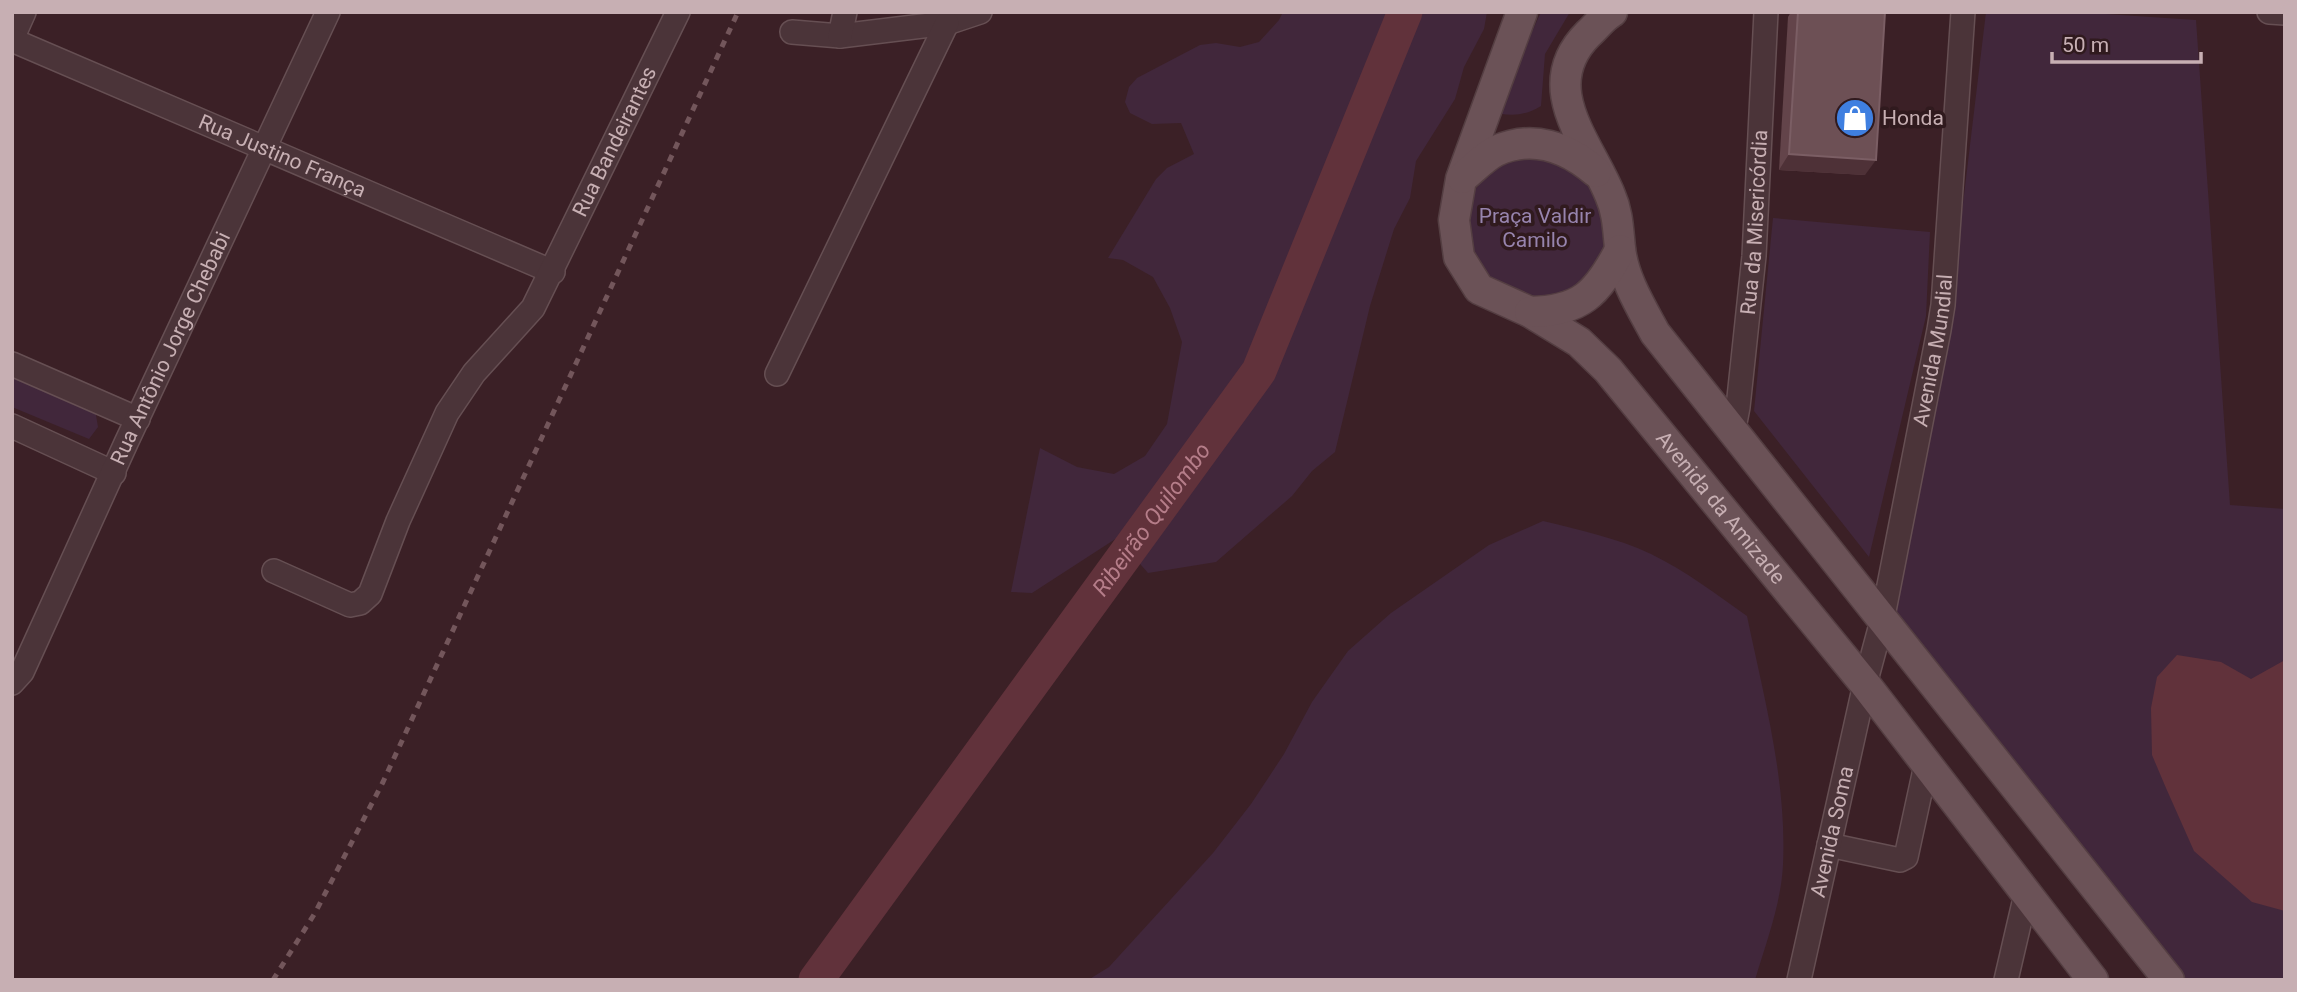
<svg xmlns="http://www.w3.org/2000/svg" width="2297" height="992" font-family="Roboto,sans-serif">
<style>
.green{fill:#41273b}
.water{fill:#61323b}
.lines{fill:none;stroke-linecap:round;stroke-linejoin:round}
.river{stroke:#61323b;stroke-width:35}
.minor-casing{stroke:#664f53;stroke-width:26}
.major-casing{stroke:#543e42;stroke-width:33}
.minor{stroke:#4b3439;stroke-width:23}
.major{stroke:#6b5257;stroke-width:30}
.rail{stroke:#73565b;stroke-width:5;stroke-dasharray:7 7;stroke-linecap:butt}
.wall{fill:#63444a}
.shaded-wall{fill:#4e3137}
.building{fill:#6d5055;stroke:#7b5e64;stroke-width:2}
.labels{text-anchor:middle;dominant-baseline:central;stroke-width:7;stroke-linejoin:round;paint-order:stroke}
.poi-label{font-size:21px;fill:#c7afb3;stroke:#301a1e;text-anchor:start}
.street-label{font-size:21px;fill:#c7afb3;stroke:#301a1e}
.park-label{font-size:21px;fill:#9784ae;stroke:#301a1e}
.water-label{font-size:23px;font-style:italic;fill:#b57d89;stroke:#301a1e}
</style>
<rect width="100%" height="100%" fill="#3b2026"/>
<path class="green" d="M1283 12H1487L1484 29 1464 67 1455 99 1416 161 1410 198 1394 229 1370 306 1335 452 1312 471 1292 496 1216 562 1148 573 1128 550 1120 536 1032 593 1011 592 1040 448 1077 467 1114 474 1145 456 1167 424 1182 342 1170 308 1153 277 1123 260 1108 258 1156 179 1167 168 1194 154 1181 123 1152 124 1130 113 1125 102 1129 87 1137 78 1200 45 1216 43 1240 47 1259 42 1279 20Z
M1541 12H1570L1545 54 1541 106C1528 114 1517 116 1501 114V99Z
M1986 12H2076L2196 20 2230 505 2285 509V980H2185L1884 608 1949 320Z
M1464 228a71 71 0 1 1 142 0a71 71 0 1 1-142 0Z
M1773 218 1930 232 1926 316 1869 557 1754 411Z
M12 373 95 409 98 427 89 439 12 407Z
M1543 521C1580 530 1617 538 1651 554 1686 571 1716 594 1747 616 1764 698 1787 781 1783 865 1781 904 1766 943 1755 980H1088L1109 967 1213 853 1251 804 1284 754 1312 702 1348 651 1391 613 1489 545Z"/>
<path class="water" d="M2177 655 2221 662 2251 679 2285 660V911L2252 902 2194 851 2166 788 2152 755 2151 708 2157 677Z"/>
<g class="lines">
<path class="river" id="s1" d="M816 980 1259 371 1405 12"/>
<g class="minor-casing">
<g id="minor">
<path d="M2269 12 2285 13"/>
<path d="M792 32 840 36 947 23 980 12"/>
<path d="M840 36 845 12"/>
<path d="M12 39 24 12"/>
<path id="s2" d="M12 40 553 272"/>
<path d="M12 364 138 419"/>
<path d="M777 374 947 23"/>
<path d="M12 426 114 473"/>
<path id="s3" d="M1733 433 1738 407 1754 256 1766 12"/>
<path id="s4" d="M274 571 350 605 360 603 370 594 398 521 447 413 474 373 533 308 678 12"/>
<path id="s5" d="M12 683 22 672 126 443 328 12"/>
<path d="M1829 845 1900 860 1906 857 1926 765"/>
<path id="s6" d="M1799 980 1865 684 1882 621 1939 330 1943 305 1963 12"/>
<path d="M2006 980 2026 894"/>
</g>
</g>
<g class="major-casing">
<g id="major">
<path id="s7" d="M1522 12 1461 179 1454 220 1459 257 1479 289 1530 312 1579 342 1608 370 1865 684 2093 980"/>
<path d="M1612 12C1603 17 1596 27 1588 34 1535 87 1589 143 1610 195 1618 213 1618 230 1620 248 1623 278 1641 307 1655 333L2169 980"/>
<path d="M1462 178C1472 170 1484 157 1496 151 1533 134 1567 147 1596 172"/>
<path d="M1530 312C1581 311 1597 294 1620 250"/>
</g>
</g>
<use href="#minor" class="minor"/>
<use href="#major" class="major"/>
<path class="rail" d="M273 980 315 913 383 782 738 12"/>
</g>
<path class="wall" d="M1791 12H1885L1865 175 1779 170 1788 17Z"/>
<path class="shaded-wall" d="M1789 154 1876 160 1865 175 1779 170Z"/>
<path class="building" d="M1798 12H1885L1876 160 1789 154Z"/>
<defs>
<g id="shop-disc" transform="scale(2.0125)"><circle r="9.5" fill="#3f7fe0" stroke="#301a1e"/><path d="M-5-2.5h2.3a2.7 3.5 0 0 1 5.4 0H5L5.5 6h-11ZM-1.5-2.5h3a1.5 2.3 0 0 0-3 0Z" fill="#fff"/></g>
</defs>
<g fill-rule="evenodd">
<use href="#shop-disc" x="1855" y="118"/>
</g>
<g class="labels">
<g class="poi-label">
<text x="1882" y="118">Honda</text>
</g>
<g class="street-label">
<text stroke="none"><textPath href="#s4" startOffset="625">Rua Bandeirantes</textPath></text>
<text stroke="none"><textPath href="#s2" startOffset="294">Rua Justino França</textPath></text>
<text stroke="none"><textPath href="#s3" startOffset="212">Rua da Misericórdia</textPath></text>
<text stroke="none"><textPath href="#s5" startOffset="371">Rua Antônio Jorge Chebabi</textPath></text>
<text stroke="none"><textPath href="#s6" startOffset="644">Avenida Mundial</textPath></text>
<text stroke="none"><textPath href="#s7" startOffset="626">Avenida da Amizade</textPath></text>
<text stroke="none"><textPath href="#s6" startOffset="152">Avenida Soma</textPath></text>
</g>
<g class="park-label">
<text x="1535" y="216">Praça Valdir<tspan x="1535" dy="24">Camilo</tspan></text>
</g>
<g class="water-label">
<text stroke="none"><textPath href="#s1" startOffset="570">Ribeirão Quilombo</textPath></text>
</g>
</g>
<rect width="2297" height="992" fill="none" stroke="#c7afb3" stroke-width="28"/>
<path d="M2052 52v10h149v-10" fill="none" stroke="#c7afb3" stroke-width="3.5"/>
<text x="2062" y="52" font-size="21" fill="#c7afb3" stroke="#301a1e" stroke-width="5" paint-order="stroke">50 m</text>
</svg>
